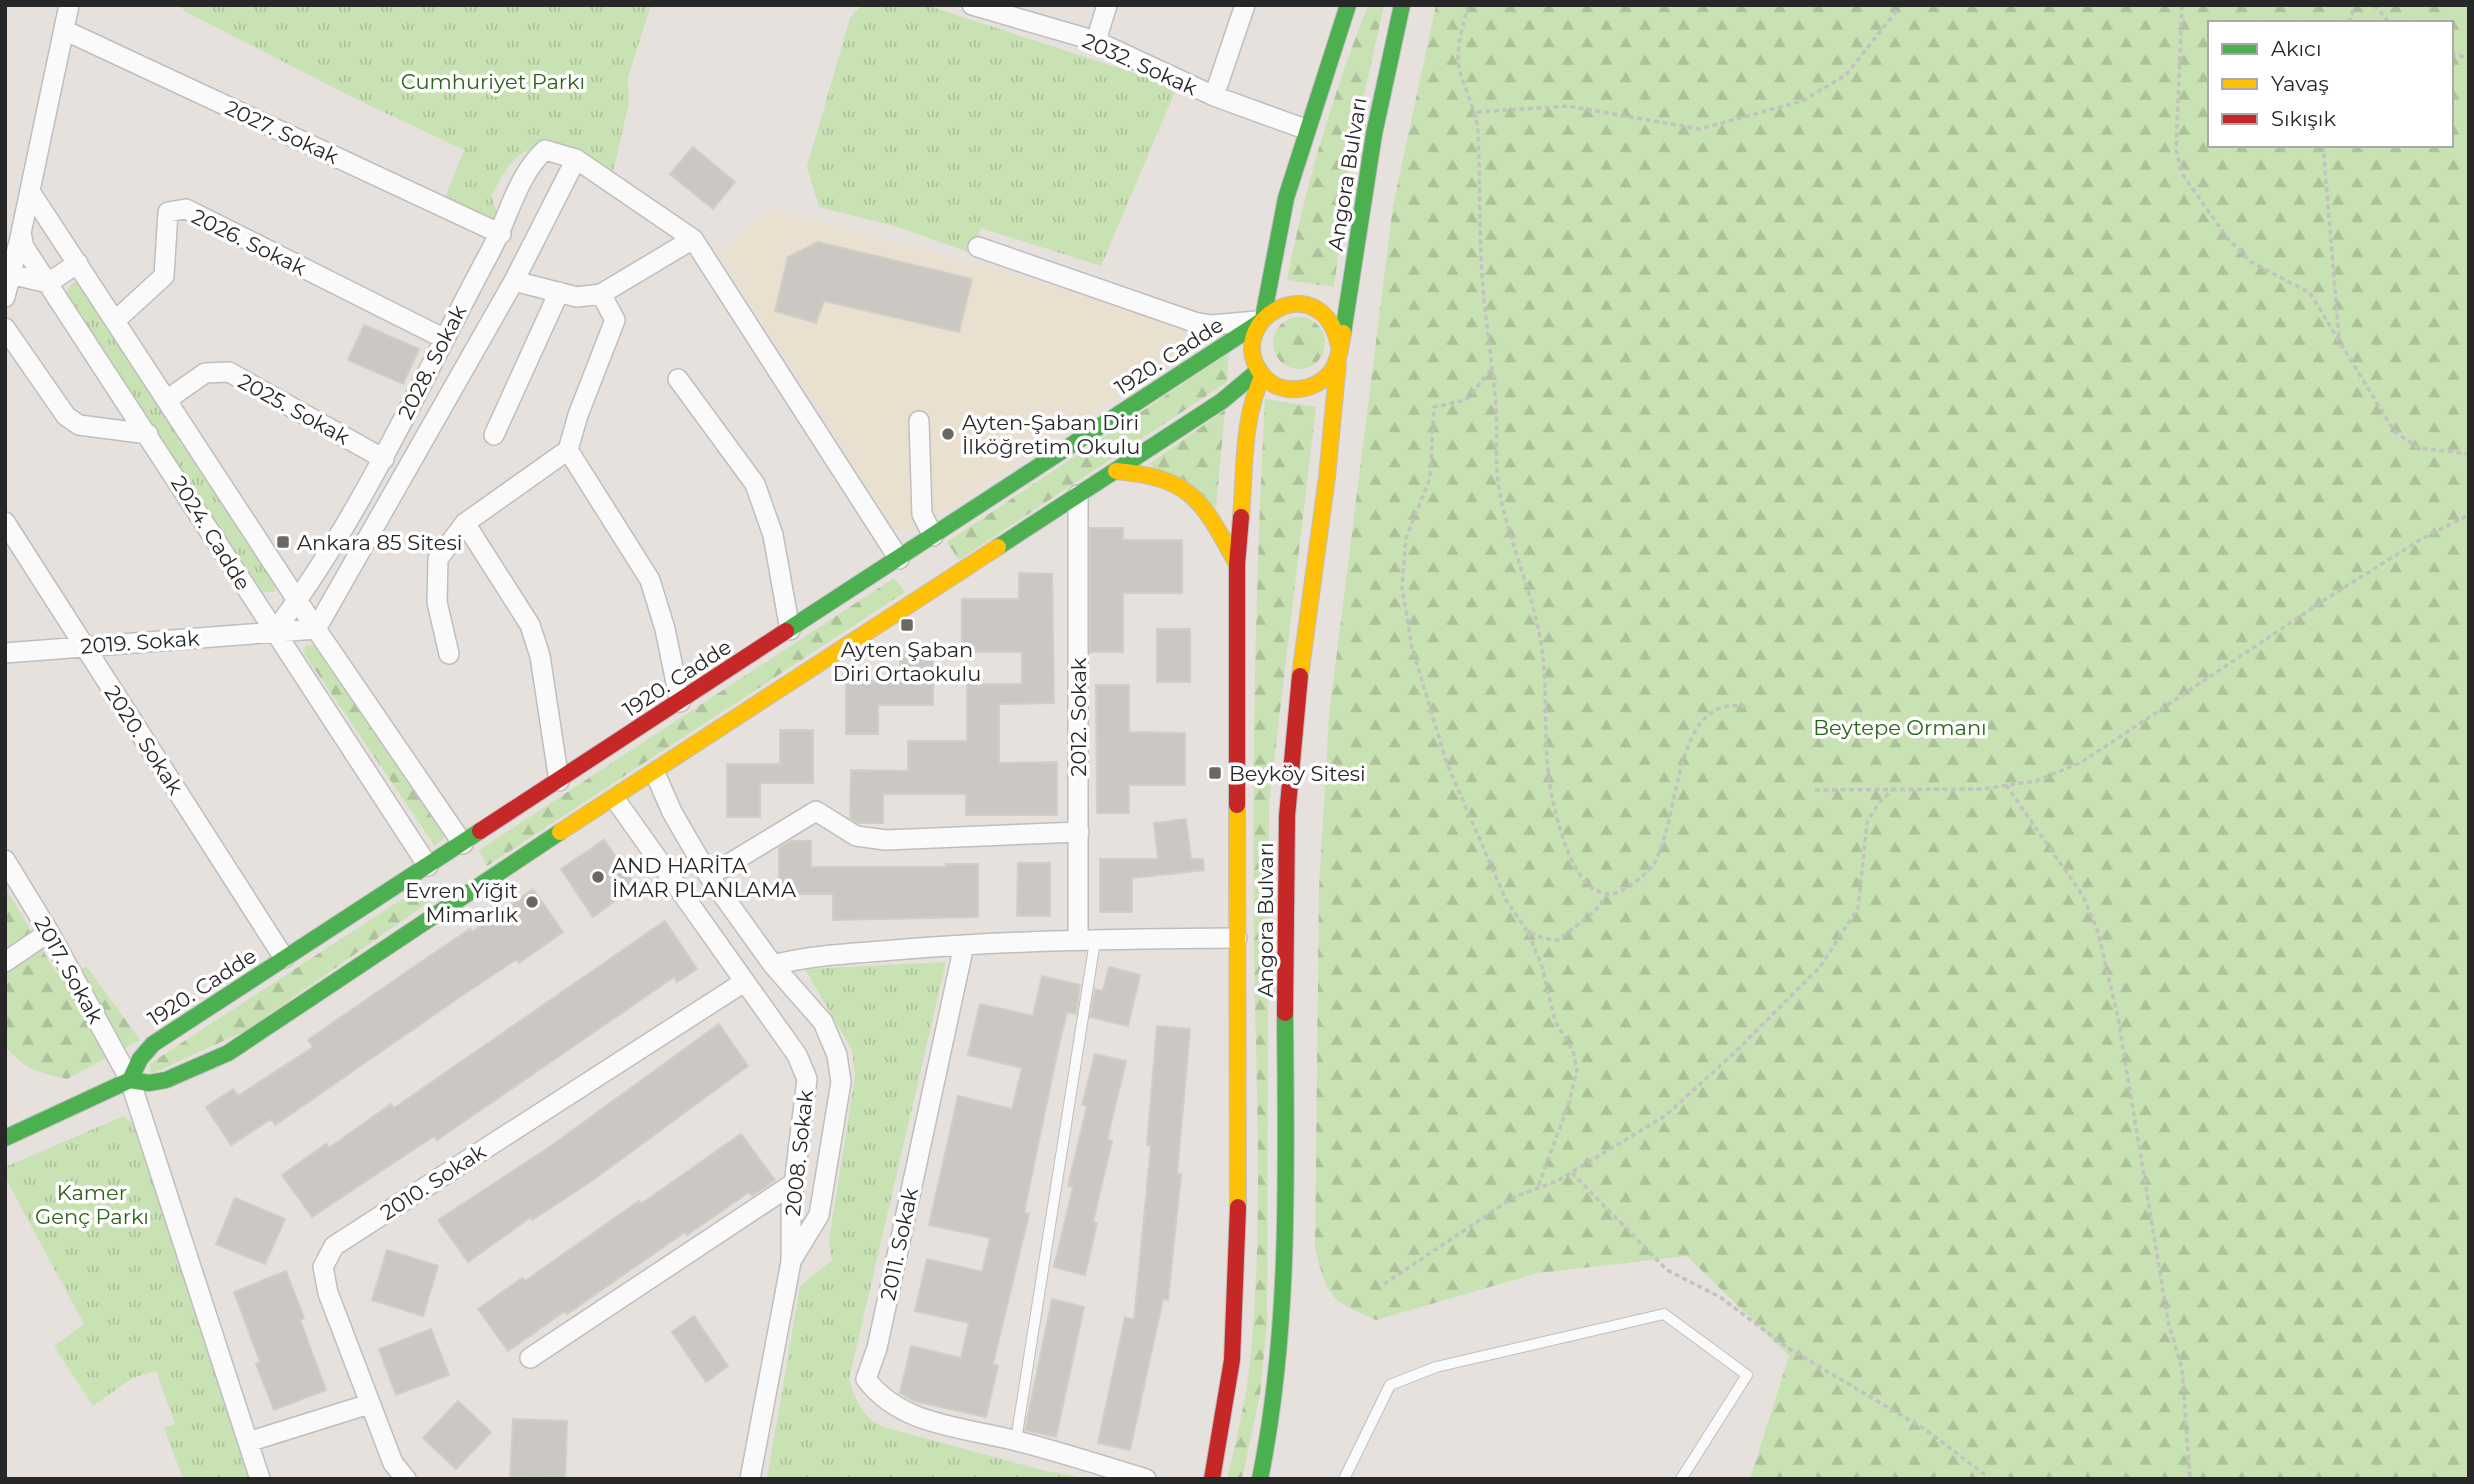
<svg xmlns="http://www.w3.org/2000/svg" width="2474" height="1484" font-family="Montserrat,sans-serif">
<style>
.education{fill:#eae0d0}
.grass{fill:url(#grass-tufts)}
.forest{fill:url(#forest-firs);fill-rule:evenodd}
.building{fill:#cbc7c3;stroke:#d1cdc8;stroke-width:2}
.lines{fill:none;stroke-linecap:round;stroke-linejoin:round}
.lane-casing{stroke:#bfbebe;stroke-width:12}
.street-casing{stroke:#bfbebe;stroke-width:22}
.fast-casing{stroke:#bfbebe;stroke-width:18}
.slow-casing{stroke:#bfbebe;stroke-width:18}
.jam-casing{stroke:#bfbebe;stroke-width:18}
.path{stroke:#c2c2c1;stroke-width:3.5;stroke-dasharray:5 3.5;stroke-linecap:butt}
.lane{stroke:#fbfafa;stroke-width:10}
.street{stroke:#fbfafa;stroke-width:19}
.fast{stroke:#4caf50;stroke-width:16}
.slow{stroke:#ffc107;stroke-width:16}
.jam{stroke:#c62828;stroke-width:16}
.poi-dot{fill:#6a6866;stroke:#fff;stroke-width:2.5}
.labels{text-anchor:middle;dominant-baseline:central;stroke-width:7;stroke-linejoin:round;paint-order:stroke}
.street-label{font-size:21px;fill:#272727;stroke:#fff}
.park-label{font-size:21px;fill:#2b6318;stroke:#fff}
.poi-label{font-size:21px;fill:#272727;stroke:#fff;text-anchor:start}
</style>
<defs>
<pattern id="grass-tufts" width="24" height="20" patternUnits="userSpaceOnUse" patternTransform="scale(1.75)"><rect width="24" height="20" fill="#c9e2b4"/><path d="M3 7l-1-3M5 7V3M7 7l1-3M15 17l-1-3M17 17v-4M19 17l1-3" fill="none" stroke="#adc29b"/></pattern>
<pattern id="forest-firs" width="22" height="20" patternUnits="userSpaceOnUse" patternTransform="scale(1.75)"><rect width="22" height="20" fill="#c9e2b4"/><path d="M5 1l3.5 6h-7zM16 11l3.5 6h-7z" fill="#adc29b"/></pattern>
</defs>
<rect width="100%" height="100%" fill="#e6e1dc"/>
<path class="education" d="M772 209 1151 313 1205 338 918 529 895 530 720 255Z"/>
<path class="grass" d="M181 5H651L628 77 629 103 613 172 624 182 617 197 611 196 541 147C513 150 504 174 491 196L498 215 487 234 481 237 438 215 464 150 356 99 184 11Z
M861 5H926L1177 87 1101 266 981 228 971 253 898 227 819 207 807 167 850 18Z
M72 283H80L274 582 275 592H262L66 293Z
M946 962 849 1379C856 1401 862 1417 883 1427L1038 1469 1088 1479H767L800 1286 832 1260 829 1241 855 1076 852 1050 805 969Z
M124 1116 133 1124 252 1479H183L164 1428 175 1424 156 1371 132 1378 93 1406 54 1346 84 1324 5 1177V1167Z"/>
<path class="forest" d="M1368 5H1384L1350 159 1334 287 1287 280C1305 185 1333 95 1368 5Z
M1436 5H2469V1479H1750L1789 1356 1687 1256 1538 1273 1376 1320C1329 1299 1328 1299 1315 1248L1319 889 1329 716 1393 206ZM2210 23H2451V145H2210Z
M1273 343a26 26 0 1 1 52 0a26 26 0 1 1-52 0Z
M1229 353 1227 382 959 560 947 542Z
M1265 399 1316 407 1269 804 1267 1322 1260 1394 1242 1479H1227C1238 1433 1249 1387 1252 1340 1263 1212 1256 1081 1254 954 1252 769 1255 584 1265 399Z
M1225 410 1216 508 1149 464Z
M894 578 905 592 487 866 479 850Z
M306 645H314L445 837 435 846 303 652Z
M429 886 436 897 247 1030 151 1074 150 1064 157 1059 419 888Z
M5 887 57 974 87 967 140 1040 67 1079C36 1071 26 1071 5 1046Z"/>
<path class="building" d="M693 147 735 182 713 209 670 174Z
M818 242 972 279 959 332 824 301 816 323 775 311 788 257Z
M364 325 419 349 403 384 348 360Z
M1090 528H1123V540H1182V593H1123V652H1090Z
M1019 573 1052 574 1054 703 999 704V763L1057 762V815H966V794H883V823H858L850 818 851 770 908 771V741H967V684H1022V652H962V599H1019Z
M1157 629H1190V682H1157Z
M900 652H933V705H878V734H846V681H900Z
M1096 685H1129V732L1185 733V785H1129V813H1097Z
M780 730H813V783H760V817H727V764H780Z
M1186 819 1191 859H1203L1204 870 1132 878V912H1100V859H1158L1154 823Z
M604 840 636 886 593 917 561 869Z
M791 841H811V867H946V864H978V917L833 920V894H779V848Z
M1018 863H1050V916H1017Z
M533 889 563 932 519 963 517 959 454 1001 275 1125 271 1119 231 1145 206 1107 233 1089 238 1096 313 1047 308 1040 412 968 470 929 472 932Z
M665 921 697 969 677 982 674 977 437 1140 434 1136 312 1217 282 1175 326 1144 329 1148 391 1104 394 1108Z
M1109 967 1140 975 1128 1026 1090 1017 1095 989 1103 991Z
M1042 976 1080 985 1076 1014 1067 1012 1056 1058 1024 1213 1029 1214 993 1364 998 1366 986 1417 914 1401 900 1393 911 1346 961 1358 969 1323 915 1311 927 1259 982 1272 990 1238 929 1225 958 1096 1012 1109 1022 1068 968 1055 980 1004 1033 1016Z
M719 1024 748 1066 593 1180 532 1220 531 1217 468 1262 438 1220 548 1148Z
M1157 1026 1190 1029 1177 1174H1181L1168 1300 1163 1299 1130 1450 1098 1443 1125 1317 1134 1320 1151 1146 1147 1145Z
M1095 1054 1126 1061 1107 1140 1112 1141 1093 1222 1097 1223 1085 1275 1054 1267 1073 1187 1068 1186 1087 1106 1082 1105Z
M741 1134 775 1180 752 1196 749 1192 687 1235 685 1232 567 1314 565 1311 508 1351 478 1309 522 1278 525 1281 639 1201 641 1204Z
M235 1198 285 1219 265 1264 216 1244Z
M387 1250 438 1266 423 1316 372 1300Z
M286 1271 304 1318 300 1320 326 1390 274 1410 256 1364 260 1362 234 1292Z
M1052 1299 1084 1307 1056 1437 1025 1430Z
M694 1316 728 1366 706 1382 672 1332Z
M431 1329 449 1375 396 1395 379 1349Z
M458 1401 491 1432 456 1469 423 1438Z
M513 1419 567 1421 565 1479 510 1476Z"/>
<g class="lines">
<g class="lane-casing">
<path id="lane" d="M1016 1440 1095 941
M1344 1479 1390 1385 1436 1367 1664 1314 1747 1375 1681 1479"/>
</g>
<g class="street-casing">
<path id="street" d="M69 5 21 233 24 247 428 866
M972 5 1096 41 1214 96 1305 129
M64 30 501 234
M1096 41 1107 5
M1214 96 1245 5
M31 193 316 629 463 844
M693 239 899 559
M978 247 1194 322 1211 325 1257 321
M10 274 48 283 78 263
M5 297 21 234
M116 320 164 276 168 212 186 209 443 338
M5 328 66 416 79 425 148 434
M678 379 755 484 773 535 790 630
M168 399 205 373 229 372 384 459
M919 421 922 514 933 536
M494 435 559 292
M568 450 650 580 665 629 680 702
M5 522 284 958
M465 523 530 625 540 656 559 781
M274 632C362 516 421 380 490 252 508 219 517 175 545 150L576 159 693 239 601 294 577 297 514 281
M5 653 316 629 514 281 576 159
M449 654 437 602 438 559 465 523 568 450 578 415 615 320 601 294
M655 773 672 812 709 876 773 965 823 1022 837 1055 841 1082 819 1215 791 1261
M615 799 797 1055 807 1079 791 1209V1262L750 1479
M5 860 49 932 130 1080 260 1479
M709 876 816 811 856 836 886 840 1079 832
M1078 939V495
M964 945 877 1348 866 1379C901 1426 964 1427 1017 1441 1060 1452 1103 1466 1146 1479
M5 962 49 932
M773 965C816 954 861 953 906 949 1016 940 1126 939 1237 938
M530 1358 794 1183
M248 1442 369 1404
M406 1479 393 1463 328 1293 323 1267 334 1246 744 982"/>
</g>
<g class="fast-casing">
<path id="fast" d="M1263 318 1286 198 1348 5
M1343 333 1374 134 1402 5
M998 547 1222 401 1259 370
M786 631 1260 322
M130 1080 140 1059 153 1044 480 831
M5 1138 130 1080 149 1083 166 1080 228 1053 560 832
M1260 1479C1291 1325 1286 1169 1285 1013"/>
</g>
<g class="slow-casing">
<path id="slow" d="M1340 351C1325 259 1218 321 1263 376 1281 397 1318 392 1333 369 1339 359 1341 345 1343 333
M1116 471C1193 478 1202 501 1237 564
M1241 517C1245 471 1242 417 1263 375
M1300 676 1327 477 1338 363
M1237 805 1238 1207
M560 832 998 547"/>
</g>
<g class="jam-casing">
<path id="jam" d="M1237 805V564L1241 517
M480 831 786 631
M1285 1013 1287 816 1300 676
M1212 1479 1232 1360 1238 1207"/>
</g>
<path class="path" d="M1468 5C1464 22 1458 41 1458 58 1458 79 1476 105 1478 132 1480 179 1479 227 1482 275 1485 318 1492 361 1496 405 1498 430 1495 457 1498 482 1506 536 1530 584 1540 637 1550 690 1541 744 1552 797 1558 824 1572 885 1603 893 1614 896 1622 891 1631 885 1638 880 1648 872 1653 865 1682 820 1671 687 1750 708
M2182 5 2176 150 2183 175 2228 239 2251 262 2310 293 2394 431 2418 448 2469 454
M2374 5 2390 23
M2349 23 2355 5
M2451 53 2469 58
M1477 112 1568 106 1700 129 1802 101 1846 75 1901 5
M2323 145 2339 338
M1491 370 1466 400 1434 407 1430 478 1406 538 1402 587 1412 648 1447 764 1506 900 1527 931 1542 938 1558 940 1594 912 1609 893
M2006 785 2083 896 2098 932 2118 1018 2168 1321 2182 1369 2190 1479
M1815 790 1981 789 2036 781 2082 762 2329 597 2423 538 2469 515
M1528 933 1542 966 1555 1021 1573 1051 1577 1070 1569 1103 1537 1189
M1572 1173 1667 1270 1720 1297 1788 1348 1926 1430 1984 1474 1986 1479
M1384 1284 1514 1197 1557 1181 1665 1116 1732 1055 1820 967 1858 908 1867 823 1878 804 1895 787"/>
<use href="#lane" class="lane"/>
<use href="#street" class="street"/>
<use href="#fast" class="fast"/>
<use href="#slow" class="slow"/>
<use href="#jam" class="jam"/>
</g>
<g class="poi-dot">
<circle cx="948" cy="434" r="7"/>
<rect x="276" y="535" width="14" height="14" rx="3.5"/>
<rect x="900" y="618" width="14" height="14" rx="3.5"/>
<rect x="1208" y="766" width="14" height="14" rx="3.5"/>
<circle cx="598" cy="877" r="7"/>
<circle cx="532" cy="902" r="7"/>
</g>
<g class="labels">
<g class="street-label">
<text transform="translate(1140 64) rotate(24)">2032. Sokak</text>
<text transform="translate(282 132) rotate(25)">2027. Sokak</text>
<text transform="translate(1347 174) rotate(-81)">Angora Bulvarı</text>
<text transform="translate(249 242) rotate(26)">2026. Sokak</text>
<text transform="translate(1169 356) rotate(-33)">1920. Cadde</text>
<text transform="translate(432 362) rotate(-63)">2028. Sokak</text>
<text transform="translate(294 409) rotate(29)">2025. Sokak</text>
<text transform="translate(211 533) rotate(58)">2024. Cadde</text>
<text transform="translate(140 642) rotate(-4)">2019. Sokak</text>
<text transform="translate(677 678) rotate(-33)">1920. Cadde</text>
<text transform="translate(1078 717) rotate(-90)">2012. Sokak</text>
<text transform="translate(144 740) rotate(57)">2020. Sokak</text>
<text transform="translate(1265 920) rotate(-90)">Angora Bulvarı</text>
<text transform="translate(69 970) rotate(61)">2017. Sokak</text>
<text transform="translate(202 987) rotate(-33)">1920. Cadde</text>
<text transform="translate(799 1153) rotate(-84)">2008. Sokak</text>
<text transform="translate(433 1182) rotate(-33)">2010. Sokak</text>
<text transform="translate(899 1244) rotate(-78)">2011. Sokak</text>
</g>
<g class="park-label">
<text x="493" y="81">Cumhuriyet Parkı</text>
<text x="1900" y="727">Beytepe Ormanı</text>
<text x="92" y="1192">Kamer<tspan x="92" dy="24">Genç Parkı</tspan></text>
</g>
<g class="poi-label">
<text x="962" y="422">Ayten-Şaban Diri<tspan x="962" dy="24">İlköğretim Okulu</tspan></text>
<text x="297" y="542">Ankara 85 Sitesi</text>
<text x="907" y="649" text-anchor="middle">Ayten Şaban<tspan x="907" dy="24">Diri Ortaokulu</tspan></text>
<text x="1229" y="773">Beyköy Sitesi</text>
<text x="612" y="865">AND HARİTA<tspan x="612" dy="24">İMAR PLANLAMA</tspan></text>
<text x="518" y="890" text-anchor="end">Evren Yiğit<tspan x="518" dy="24">Mimarlık</tspan></text>
</g>
</g>
<rect width="2474" height="1484" fill="none" stroke="#272727" stroke-width="14"/>
<rect x="2208" y="21" width="245" height="126" fill="#ffffff" stroke="#a9a9a9" stroke-width="2"/>
<rect x="2222" y="44" width="35" height="10" fill="#4caf50" stroke="#a9a9a9" stroke-width="2"/>
<text x="2271" y="56" font-size="21" fill="#272727">Akıcı</text>
<rect x="2222" y="79" width="35" height="10" fill="#ffc107" stroke="#a9a9a9" stroke-width="2"/>
<text x="2271" y="91" font-size="21" fill="#272727">Yavaş</text>
<rect x="2222" y="114" width="35" height="10" fill="#c62828" stroke="#a9a9a9" stroke-width="2"/>
<text x="2271" y="126" font-size="21" fill="#272727">Sıkışık</text>
</svg>
